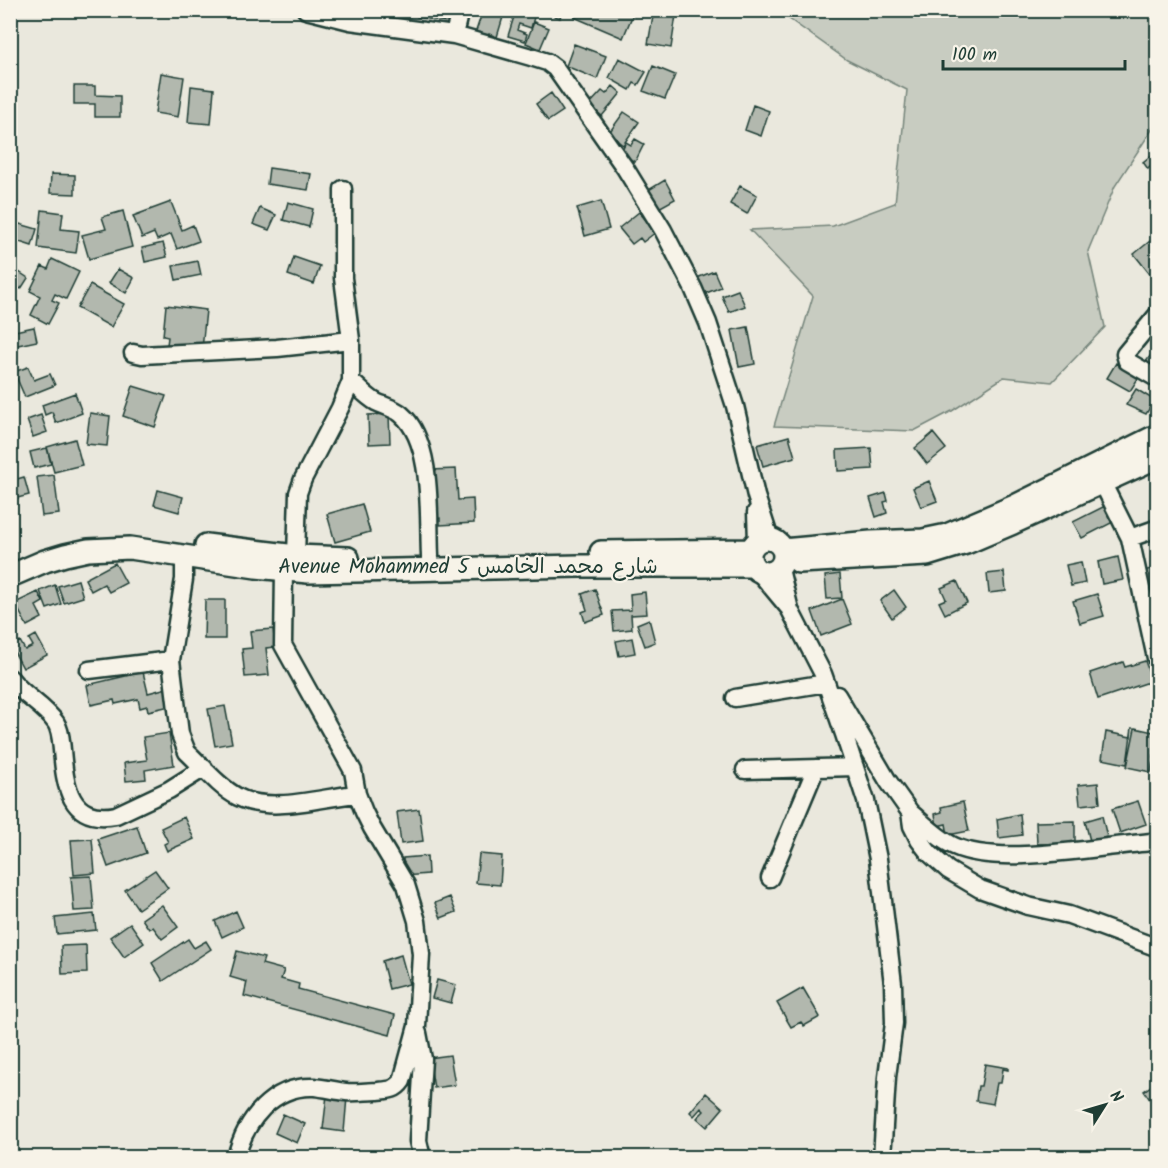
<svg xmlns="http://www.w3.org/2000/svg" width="1168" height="1168" font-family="Kalam,'Playpen Sans Arabic',sans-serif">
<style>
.green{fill:#c8ccc1;stroke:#74847a;stroke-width:1.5}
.building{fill:#b2b8ae;stroke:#1f3d34;stroke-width:1.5}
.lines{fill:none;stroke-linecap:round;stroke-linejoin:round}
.minor-casing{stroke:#1f3d34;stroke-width:21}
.major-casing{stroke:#1f3d34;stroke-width:26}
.minor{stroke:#f7f3e8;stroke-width:16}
.major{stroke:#f7f3e8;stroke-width:21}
.labels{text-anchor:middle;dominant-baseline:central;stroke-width:4.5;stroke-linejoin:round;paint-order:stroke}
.street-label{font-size:21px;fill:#1f3d34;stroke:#f7f3e8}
</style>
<rect width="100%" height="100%" fill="#eae8dd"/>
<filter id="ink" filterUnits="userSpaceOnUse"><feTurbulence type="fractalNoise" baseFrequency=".0167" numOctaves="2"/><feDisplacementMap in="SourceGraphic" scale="12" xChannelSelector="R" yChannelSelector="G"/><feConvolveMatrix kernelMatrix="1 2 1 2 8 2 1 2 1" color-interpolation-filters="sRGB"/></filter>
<g filter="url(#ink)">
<path class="green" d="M778 11H1157V122L1115 186 1088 251 1105 327 1052 382 1004 377 952 411 914 431 774 426 813 296 750 230 833 226 895 203 907 90 847 60Z"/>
<path class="building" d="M356 10H377L376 17 356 14Z
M418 10H447L445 22 417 17Z
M483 10 503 17 497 37 489 34 487 38 475 34Z
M516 10H536L531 28 519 24 517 30 527 34 525 41 508 36Z
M538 10H562L560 18Z
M576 10H625L633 14 623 38 574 17Z
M654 11 676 15 671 48 648 44Z
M534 22 549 28 540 49 526 43Z
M574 44 606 56 597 79 566 66Z
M619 58 646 72 638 85 634 83 630 90 609 78Z
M653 66 675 75 665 99 643 91Z
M161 73 184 77 178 117 155 113Z
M74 86H95V95L120 96V117H95V104H74Z
M191 86 214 89 211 124 188 122Z
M613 86 621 93 602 116 589 105 602 91 606 94Z
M551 93 563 111 548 121 536 104Z
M753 105 769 111 761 136 745 130Z
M624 112 639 122 623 145 608 134Z
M635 139 644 144 635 162 620 153 626 142 631 145Z
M1158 150V174L1151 166 1148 169 1143 162Z
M269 168 311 174 308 190 267 184Z
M51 174 75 175V194L50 193Z
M665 180 675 199 657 209 647 191Z
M740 186 757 195 747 214 730 204Z
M601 201 609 229 585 236 577 208Z
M171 202 182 230 193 225 199 241 177 249 171 234 157 240 154 233 142 238 133 216Z
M288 202 313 209 309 227 283 220Z
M260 208 276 215 269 230 253 224Z
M42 210 63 213 61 229 79 231 76 253 38 248Z
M123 211 132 247 89 259 82 235 106 229 102 217Z
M639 212 656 232 643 242 640 238 632 244 619 228Z
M10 216 17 218 16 223 37 229 32 246 10 239Z
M1150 241 1158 251V266L1149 273 1134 254Z
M163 243 167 257 145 262 142 248Z
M294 257 320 266 314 284 288 275Z
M52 259 79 272 66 299 55 294 52 300 59 303 48 324 31 315 40 296 30 291 42 266 48 269Z
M198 261 201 275 176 280 173 266Z
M10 266 28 278 21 289 12 283 10 285Z
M118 269 134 278 126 293 109 283Z
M714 271 721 287 704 294 697 278Z
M90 285 124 304 111 327 77 308Z
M738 290 745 306 729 312 722 296Z
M166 305 206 310 202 349 167 345 168 337 163 336Z
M34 327 37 341 13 346 10 332Z
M748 327 755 364 739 367 732 330Z
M1158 345V372L1145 363Z
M1116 363 1139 377 1130 391 1107 378Z
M28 367 34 380 50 374 55 385 25 397 14 372Z
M133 386 166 396 155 427 123 416Z
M1136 389 1154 400 1146 414 1126 405Z
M75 393 82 413 56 423 52 412 45 415 42 405Z
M90 413 110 416 107 446 86 444Z
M389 414 390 443 369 444 368 415Z
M41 415 47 432 33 437 27 420Z
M933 433 946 449 927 464 915 448Z
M789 436 795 457 763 466 757 445Z
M75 439 82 465 54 472 47 447Z
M47 448 51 464 34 468 30 452Z
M871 448 873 469 838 471 837 450Z
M456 469 458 500 473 499 474 523 440 525V518L433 519 431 470Z
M54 475 59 514 42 516 37 477Z
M24 477 29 495 10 500V481Z
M929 481 937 501 921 507 913 488Z
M158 490 183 497 179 512 154 505Z
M886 493 888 501 884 502 887 513 876 517 870 498Z
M362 504 370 532 335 542 327 514Z
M1109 504 1117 520 1082 538 1073 522Z
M1118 557 1123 580 1102 584 1098 562Z
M1081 562 1085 583 1071 586 1066 565Z
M115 563 126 583 109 592 104 584 91 591 85 579Z
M1158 567V605L1154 606 1144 571Z
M1004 572 1006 591 989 593 987 574Z
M840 574 842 598 827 599 825 576Z
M78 580 83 597 64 603 58 586Z
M957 581 967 603 945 614 939 602 946 599 941 588Z
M55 585 61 604 47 609 40 591Z
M595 589 604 615 585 622 582 612 587 610 582 594Z
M894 590 906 607 892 618 880 601Z
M38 592 43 602 36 606 42 618 27 626 15 603Z
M645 592 647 614 631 615 632 629 614 631 612 611 631 610 630 594Z
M1097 594 1104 616 1080 623 1073 601Z
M842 599 852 624 821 636 812 611Z
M205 600H225V639H204Z
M649 619 655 642 645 646 637 624Z
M273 629 275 647 266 648 269 675 245 677 242 649 252 648 250 631Z
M36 635 47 655 23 668 11 646 20 641 25 650 33 646 29 639Z
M632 638 635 653 619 656 616 641Z
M1145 661 1152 681 1098 699 1090 673 1123 662 1125 667Z
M143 672 148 693 167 688 170 706 148 711 147 706 140 708 138 699 115 704 114 700 91 705 87 685Z
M225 706 232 743 215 746 208 709Z
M1132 727 1127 764 1102 759 1106 732 1131 737Z
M1135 728 1158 733 1151 772 1127 767Z
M169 733 174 765 145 770 146 779 126 781 124 763 147 760 143 737Z
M1098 783 1100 803 1080 805 1078 785Z
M1138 801 1146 824 1120 833 1112 809Z
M963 802 969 831 948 835 946 824 937 826 935 814 942 812 941 807Z
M419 809 423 841 401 844 397 812Z
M1020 814 1022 835 999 838 997 819Z
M1102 816 1107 837 1090 841 1085 821Z
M184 817 194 839 167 851 164 844 168 842 161 828Z
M1075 821V843L1037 844 1036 822Z
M137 826 146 853 108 867 98 839Z
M92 839 95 873 74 875 71 840Z
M479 854 502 856 500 885 476 883Z
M427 856 428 874 404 876 403 858Z
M155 870 168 888 138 909 125 890Z
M91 876 94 910 74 911 71 877Z
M450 897 456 912 441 918 435 903Z
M162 905 178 927 162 939 153 927 149 929 142 919Z
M236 911 243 927 222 937 215 921Z
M94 914 96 930 57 934 55 918Z
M130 923 144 943 124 957 110 937Z
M188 939 194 948 206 941 211 949 163 981 152 963Z
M86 945 87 973 62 974 61 946Z
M237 951 264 958 262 964 284 970 281 979 299 984 298 989 395 1015 390 1035 244 996 247 982 230 977Z
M401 955 409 984 389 989 382 961Z
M437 980 456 985 451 1003 432 998Z
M803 988 820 1017 804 1026 801 1022 791 1027 777 1003Z
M450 1055 455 1085 434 1088 429 1058Z
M985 1064 1008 1068V1070L1003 1069 1001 1083H997L993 1104 976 1101 978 1086H981Z
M1158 1081V1111L1144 1091Z
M706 1093 723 1108 707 1127 697 1118 704 1111 701 1108 694 1116 690 1112Z
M327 1095 347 1097 344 1132 323 1129Z
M283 1114 305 1124 297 1143 275 1133Z
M353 1151 367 1158H350Z"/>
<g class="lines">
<g class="minor-casing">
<path id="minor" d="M306 10 350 21 454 35 531 57 547 62 555 68 625 168 663 230 693 288 708 323 735 406 756 496 770 539
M454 35 460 10
M343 189V278L351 340
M1158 314 1125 354 1127 361 1158 379
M133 353 142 355 277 348 351 340V381L340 408 303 479 298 493 296 556
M351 381C359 388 367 397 376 402 384 406 394 408 401 414 434 442 428 516 430 556
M1102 482 1130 538 1156 658
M756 512 757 542
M1130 538 1158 528
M780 569 790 610 823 674 844 734 866 801 878 859 893 984 894 1023 887 1077 882 1158
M759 572 788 607
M171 660 180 734 187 752C203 767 219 787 238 797 271 814 322 797 357 794
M89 670 171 660 184 579V556
M10 678C23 696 44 705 56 723 61 731 61 741 62 750 65 785 69 824 116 815L169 790 204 768
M837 695 888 781 910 812 912 826 919 840 929 853 948 870 980 889 1028 906 1069 915 1158 948
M735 698 826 683
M745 770 855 767
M910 812C924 824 938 839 954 846 1000 867 1100 846 1152 842
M770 878 816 768
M418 1033 423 1059 418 1141 422 1158
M236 1158C245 1120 273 1085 314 1087 325 1088 336 1091 346 1092 356 1093 368 1091 378 1091 389 1090 396 1090 402 1081L417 1026 421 954 417 921 406 885 372 828 364 812 357 794 353 771 283 645 284 570"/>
</g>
<g class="major-casing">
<path id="major" d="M750 556a17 17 0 1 1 34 0a17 17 0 1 1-34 0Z
M206 545 296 556 348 558
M783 550 871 542 923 540 947 535 1015 506 1158 435
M601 552 750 550
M799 562 927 555 966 543 1013 523 1158 457
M10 576 45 561 65 555 88 550 130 548 256 567 308 572 579 566H752"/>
</g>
<use href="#minor" class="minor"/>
<use href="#major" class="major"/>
</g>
</g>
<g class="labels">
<g class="street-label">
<text x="468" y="567">Avenue Mohammed 5 شارع محمد الخامس</text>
</g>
</g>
<rect width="1168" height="1168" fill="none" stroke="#f7f3e8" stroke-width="36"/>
<rect x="18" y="18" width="1132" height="1132" fill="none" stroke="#1f3d34" stroke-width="2" filter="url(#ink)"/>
<g transform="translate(1105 1105) rotate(53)" stroke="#f7f3e8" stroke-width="4.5" paint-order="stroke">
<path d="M0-4.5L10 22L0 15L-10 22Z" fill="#1f3d34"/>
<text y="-9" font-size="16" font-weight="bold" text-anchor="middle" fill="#1f3d34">N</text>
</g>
<path d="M943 60v9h182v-9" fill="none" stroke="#1f3d34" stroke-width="3"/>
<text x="952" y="60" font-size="18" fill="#1f3d34" stroke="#f7f3e8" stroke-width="4.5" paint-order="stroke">100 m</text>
</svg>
